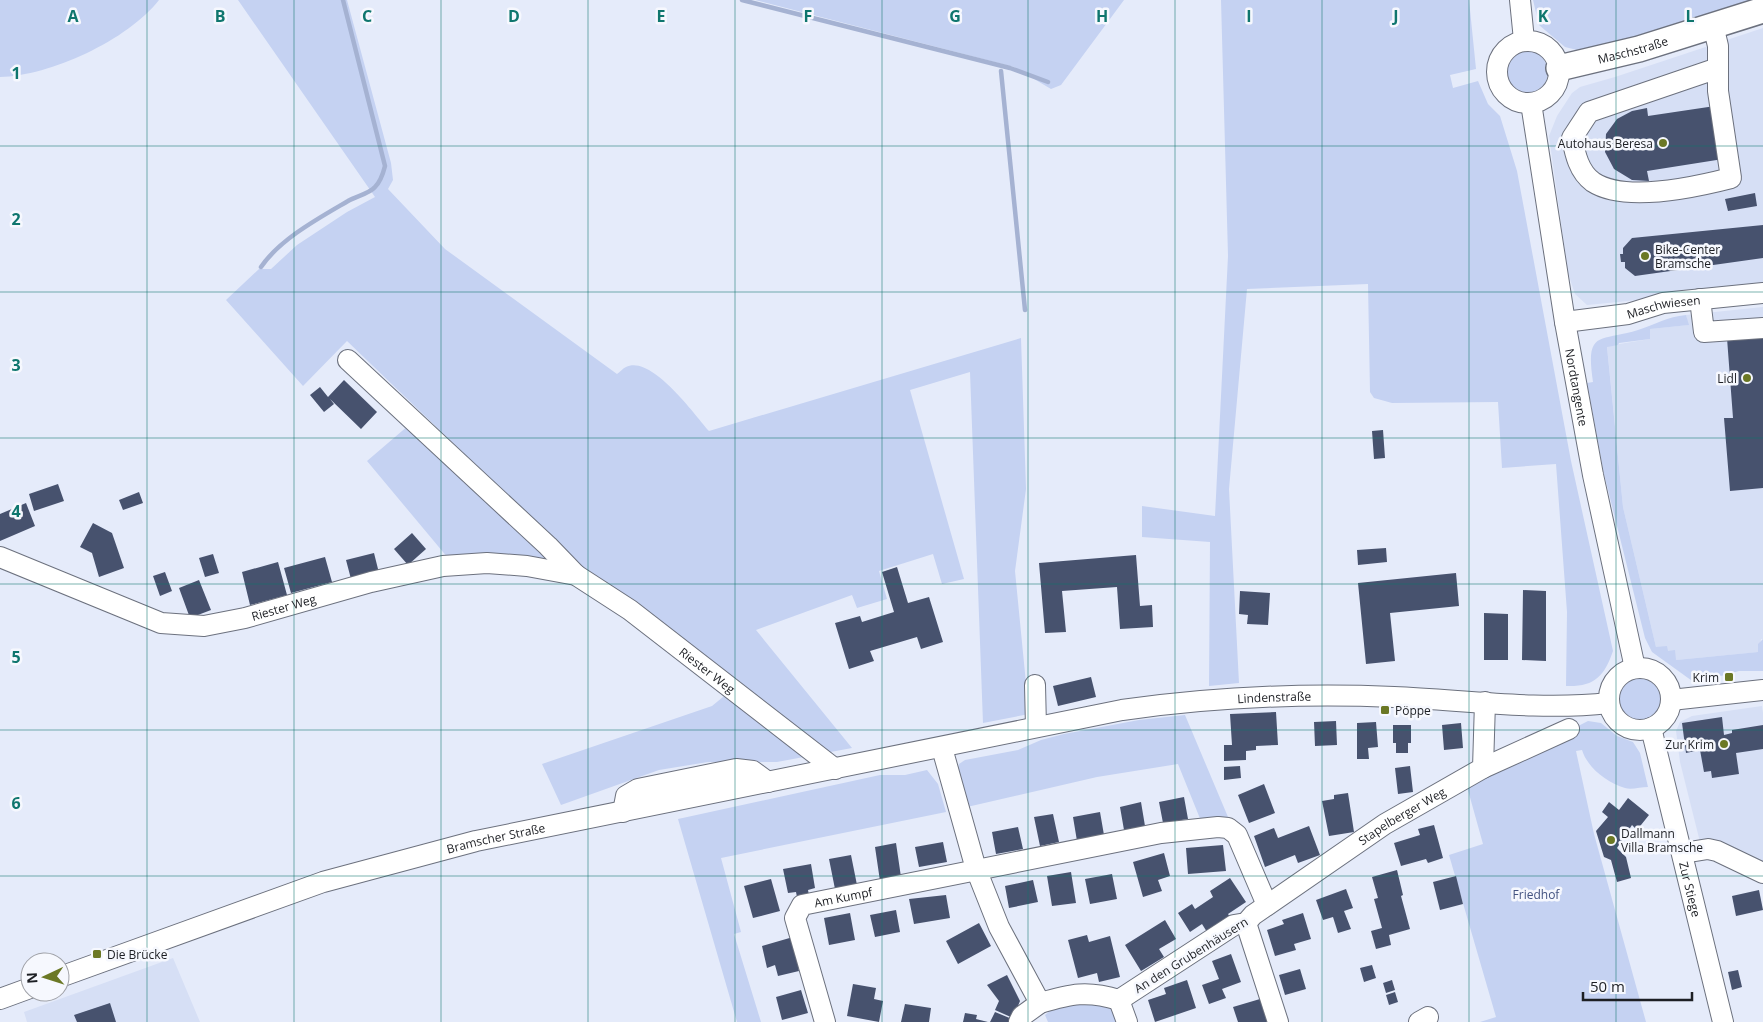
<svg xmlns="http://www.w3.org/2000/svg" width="1763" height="1022" font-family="'Open Sans',sans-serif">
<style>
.built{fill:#d6dff5}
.green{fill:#c5d2f2}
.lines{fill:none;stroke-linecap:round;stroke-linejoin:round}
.stream{stroke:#a5b2d2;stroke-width:4.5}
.building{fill:#47526e}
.minor-casing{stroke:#6c717e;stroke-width:22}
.major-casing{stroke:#6c717e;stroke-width:28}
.minor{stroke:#fff;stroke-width:20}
.major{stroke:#fff;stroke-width:25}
.grid{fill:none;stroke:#0f766e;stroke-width:1;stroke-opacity:0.55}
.poi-dot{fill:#6b7825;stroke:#f6f8fe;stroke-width:2}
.labels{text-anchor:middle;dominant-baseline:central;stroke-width:5;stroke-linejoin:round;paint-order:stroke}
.street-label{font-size:12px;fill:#1d1f24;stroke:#f6f8fe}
.poi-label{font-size:12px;fill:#1d1f24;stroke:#f6f8fe;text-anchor:end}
.park-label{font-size:12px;fill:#435381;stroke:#f6f8fe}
.grid-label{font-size:16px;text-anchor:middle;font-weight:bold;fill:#0f766e;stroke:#f6f8fe;stroke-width:5;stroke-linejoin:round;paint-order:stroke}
</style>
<rect width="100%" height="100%" fill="#e5ebfa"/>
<path class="built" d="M1763 28V288L1587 305 1575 294 1568 273 1549 136 1557 116 1572 93 1580 87 1615 77Z
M1763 307V639H1761L1759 652 1676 660 1668 651 1656 647 1623 507 1607 346 1650 339 1649 329 1688 325 1686 315Z
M1762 706 1763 713V868L1701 846 1680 762 1676 731 1680 722 1692 716Z
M173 958 200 1022H27L24 1012Z"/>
<path class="green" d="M0 0H159C128 40 50 76 0 77Z
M238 0H347L391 163 393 180 388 189 445 249 617 374C620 372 623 368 626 367 651 354 695 415 709 431L1021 338 1026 489 1015 571 1029 714 983 723 970 372 910 390 964 579 942 584 933 554 879 571 887 599 857 608 852 595 756 630 852 748 777 762H708L659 770 561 805 542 764 712 706 740 683 578 563 347 341 303 386 226 300 259 269H271L297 245 347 212 375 197Z
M755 0H1124L1061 85 1051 89 1014 67Z
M1221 0H1469L1476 69 1450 75 1453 88 1478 81 1488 104 1500 116 1517 171 1571 461 1613 651C1604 677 1594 687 1566 686L1567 612 1556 464 1502 468 1498 402 1392 403 1374 398 1370 392 1368 284 1247 289 1229 489 1239 683 1209 686 1210 542 1142 537V506L1215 516 1228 256Z
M1533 0H1758L1639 38 1581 51 1565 47 1539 25Z
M1506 72a21 21 0 1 1 42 0a21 21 0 1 1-42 0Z
M1686 315 1689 325 1650 329V339L1619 343 1618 345 1607 347 1623 507 1656 647 1667 646 1668 651 1675 650 1676 660 1758 652V644L1763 639V671H1739L1695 683 1652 652 1645 638 1604 474 1587 383 1593 382C1585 329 1600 342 1638 330 1656 324 1667 317 1686 315Z
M409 425 552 562 448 558 367 461Z
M1617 698a22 22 0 1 1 44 0a22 22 0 1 1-44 0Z
M1185 715 1228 817 1201 821 1178 764 1097 777 967 807 957 772 959 764 965 760 1018 750 1041 740 1064 734 1139 720Z
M1588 721 1601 723 1617 736 1633 742 1640 753 1648 787C1641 787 1631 790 1625 788 1607 783 1587 767 1582 750L1576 751 1594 834 1646 1022H1480L1496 1017 1449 855 1483 844 1466 783Z
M927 770 938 784 946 812 721 858 741 932 734 934 761 1022H737L678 819 880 775H905Z
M1061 1002 1109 1003 1117 1022H1048L1045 1015Z"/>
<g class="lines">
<path class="stream" d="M742 0 1010 68 1048 82
M1001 71 1025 310
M261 267C280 239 319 218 348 201 356 196 369 194 375 187 381 181 383 174 385 166L343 0"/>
</g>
<path class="building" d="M1715 106 1723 159 1647 171 1649 181 1632 180 1614 169 1605 152 1606 134 1617 119 1632 111 1647 108 1648 116Z
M1755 193 1757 206 1728 211 1725 199Z
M1763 225V258L1635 276 1625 268V262H1621L1620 254H1623V248L1632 238Z
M1763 335V488L1730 491 1724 418H1733L1727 338Z
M344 380 377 412 361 429 330 399 334 404 324 412 310 395 320 387 328 397Z
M1383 430 1385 458 1374 459 1372 431Z
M58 484 64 501 34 511 29 494Z
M139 492 143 503 123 510 119 500Z
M26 503 35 526 0 541V514Z
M93 523 112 533 124 568 99 577 92 553 80 547Z
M412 533 426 549 408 565 394 549Z
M1386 548 1387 562 1358 565 1357 550Z
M374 553 379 573 351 579 346 560Z
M213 554 219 573 205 577 199 558Z
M1136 555 1140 606 1152 605 1153 627 1120 629 1117 587 1062 591 1066 632 1045 633 1039 563Z
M325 557 332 582 291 593 284 568Z
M278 562 287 595 250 605 242 572Z
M897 567 908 603 929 597 943 642 921 649 917 637 870 651 874 661 849 669 835 623 860 616 862 622 894 612 882 572Z
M165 572 172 591 160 596 153 576Z
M1456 573 1459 606 1390 613 1395 661 1366 664 1358 583Z
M199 580 211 610 190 618 179 588Z
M1523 590 1546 591V661L1522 660Z
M1240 591 1270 593 1268 625 1247 624 1248 615 1239 614Z
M1484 613 1508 614V660H1484Z
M1091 677 1096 697 1058 706 1053 686Z
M1276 712 1278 745 1256 746V750L1246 751V760L1224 761V745H1232L1230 714Z
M1722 717 1724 735 1732 733V730L1763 725V749L1736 753 1739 774 1712 778 1711 771 1704 772 1700 750 1686 753 1682 723Z
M1336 721 1337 745 1315 746 1314 722Z
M1376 722 1378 747 1368 748 1369 759H1357V723Z
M1461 723 1463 748 1444 750 1442 725Z
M1393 725H1411V743H1408V753H1396V743H1393Z
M1240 766 1241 778 1224 780V767Z
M1410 766 1413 792 1398 794 1395 768Z
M1264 784 1275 813 1249 823 1238 795Z
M1348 793 1354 832 1329 836 1322 801 1334 799V795Z
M1184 797 1188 819 1163 823 1159 802Z
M1628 798 1649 815 1637 830 1632 825 1617 848 1626 857 1631 878 1617 882 1611 860 1604 857 1596 831 1608 817 1602 812 1609 802 1619 810Z
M1141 802 1145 826 1124 830 1120 807Z
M1100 812 1104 835 1077 841 1073 817Z
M1053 814 1059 842 1040 846 1034 817Z
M1434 825 1443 858 1428 863 1426 859 1401 866 1394 843 1420 835 1418 829Z
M1309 826 1320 855 1298 863 1295 855 1265 867 1254 836 1274 828 1278 838Z
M1018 827 1023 849 996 854 992 832Z
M943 842 947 862 919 867 915 847Z
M896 843 901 877 880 881 875 847Z
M1223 845 1226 871 1188 874 1186 848Z
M1164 853 1170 876 1158 880 1162 891 1143 897 1133 862Z
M851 855 857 885 835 889 829 859Z
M811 864 815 888 808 890 809 895 797 897 796 892 788 893 783 869Z
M1397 870 1403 895 1401 896 1410 929 1389 935 1391 945 1376 949 1371 931 1382 928 1374 899 1378 898 1372 877Z
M1071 872 1076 903 1052 906 1047 876Z
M1112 874 1117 899 1090 904 1085 879Z
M1456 876 1463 904 1440 910 1433 882Z
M1230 878 1246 902 1228 914 1230 917 1207 932 1202 924 1190 932 1178 913 1192 904 1195 909 1213 897 1210 891Z
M771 879 780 911 753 918 744 886Z
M1033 880 1038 902 1009 908 1005 886Z
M1346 889 1353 908 1344 911 1351 929 1338 933 1333 917 1323 920 1316 900Z
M1759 890 1763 910 1736 916 1732 896Z
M946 895 950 918 914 924 909 899Z
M896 910 900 932 875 937 870 915Z
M850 913 855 940 829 945 824 918Z
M1303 913 1311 939 1294 944 1296 950 1275 956 1267 930 1284 924 1282 920Z
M1165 920 1176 939 1159 949 1164 957 1141 971 1125 945Z
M979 923 991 946 958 964 946 941Z
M1087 935 1089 942 1110 936 1120 977 1099 982 1097 973 1078 978 1068 940Z
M793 937 799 971 778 976 775 965 767 968 762 946Z
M1231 954 1241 982 1222 989 1226 998 1209 1004 1202 985 1219 979 1212 961Z
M1372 965 1376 978 1364 982 1360 968Z
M1300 969 1306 989 1285 995 1279 975Z
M1738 970 1742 987 1732 990 1728 972Z
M1007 975 1020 1001 1013 1018 995 1010 999 1001 987 985Z
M1187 980 1196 1008 1155 1022 1148 1000 1166 994 1164 988Z
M1392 980 1395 990 1386 993 1383 983Z
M853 984 876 988 874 999 883 1001 879 1022 847 1016Z
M801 990 808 1013 782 1020 776 997Z
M1395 992 1398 1002 1389 1005 1386 995Z
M1260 999 1267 1022H1238L1233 1007Z
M110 1003 116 1022H77L74 1015Z
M905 1004 931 1008 929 1022H901Z
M995 1012 1012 1019 1011 1022H990Z
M965 1013 977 1015 976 1019 988 1022H963Z"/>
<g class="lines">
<g class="minor-casing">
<g id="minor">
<path d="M1520 0 1524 40"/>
<path d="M1713 25 1718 46V91L1731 178C1696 187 1625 203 1593 182 1579 172 1575 154 1572 138L1589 112 1718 68"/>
<circle cx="1528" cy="72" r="31"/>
<path id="s1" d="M1531 103 1565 322 1593 475 1635 668"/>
<path d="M1700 299 1704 332 1763 328"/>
<path id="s2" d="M1565 322 1628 314 1663 303 1763 293"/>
<path d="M348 360 548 546 576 575"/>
<path id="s3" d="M0 557 161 623 204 626 245 618 371 582 443 566 487 563 527 566 576 575 630 610 835 769"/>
<circle cx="1640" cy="699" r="31"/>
<path d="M1035 685 1036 727"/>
<path d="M1671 700 1763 690"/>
<path id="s4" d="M1651 728 1723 1022"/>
<path id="s5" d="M942 748 976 869 999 927 1040 1003C1071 994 1087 990 1119 1000L1234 925 1246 923 1253 915 1385 824 1483 768 1485 702"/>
<path d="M1483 768 1569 729"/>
<path d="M623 812 626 796 638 789 736 769 753 771 768 782"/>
<path d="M1683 853 1708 849 1717 851 1763 873"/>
<path d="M1246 923 1278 1022"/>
<path id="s6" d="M60 977 323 882 476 841 1122 710C1213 697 1302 693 1394 697 1465 700 1538 711 1609 703"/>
<path d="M0 999 30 988"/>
<path d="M1119 1000 1127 1022"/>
<path id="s7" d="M825 1022 795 918 802 905 1161 833 1218 827 1228 828 1237 835 1267 905"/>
<path d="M1019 1022 1022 1016 1040 1003"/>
<path d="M1419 1022 1428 1017"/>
</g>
</g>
<g class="major-casing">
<g id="major">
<path id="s8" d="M1559 68 1639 49 1763 10"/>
</g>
</g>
<use href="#minor" class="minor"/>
<use href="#major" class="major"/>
</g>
<path class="grid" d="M147 0V1022M294 0V1022M441 0V1022M588 0V1022M735 0V1022M882 0V1022M1028 0V1022M1175 0V1022M1322 0V1022M1469 0V1022M1616 0V1022M0 146H1763M0 292H1763M0 438H1763M0 584H1763M0 730H1763M0 876H1763"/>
<g class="poi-dot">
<circle cx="1663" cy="143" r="5"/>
<circle cx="1645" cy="256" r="5"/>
<circle cx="1747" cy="378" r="5"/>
<rect x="1724" y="672" width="10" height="10" rx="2.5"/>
<rect x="1380" y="705" width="10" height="10" rx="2.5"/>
<circle cx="1724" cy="744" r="5"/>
<circle cx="1611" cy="840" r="5"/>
<rect x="92" y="949" width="10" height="10" rx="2.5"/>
</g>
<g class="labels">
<g class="street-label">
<text stroke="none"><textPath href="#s8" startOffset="76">Maschstraße</textPath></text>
<text stroke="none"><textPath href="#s2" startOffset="100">Maschwiesen</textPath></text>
<text stroke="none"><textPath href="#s1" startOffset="288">Nordtangente</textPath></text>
<text stroke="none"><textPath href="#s3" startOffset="299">Riester Weg</textPath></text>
<text stroke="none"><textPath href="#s3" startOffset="760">Riester Weg</textPath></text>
<text stroke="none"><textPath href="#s6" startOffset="1250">Lindenstraße</textPath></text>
<text stroke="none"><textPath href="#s5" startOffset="694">Stapelberger Weg</textPath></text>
<text stroke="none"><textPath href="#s6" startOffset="458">Bramscher Straße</textPath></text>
<text stroke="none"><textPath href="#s4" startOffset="166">Zur Stiege</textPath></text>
<text stroke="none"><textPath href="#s7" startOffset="165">Am Kumpf</textPath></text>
<text transform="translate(1191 955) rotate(-32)">An den Grubenhäusern</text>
</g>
<g class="poi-label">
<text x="1653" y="143">Autohaus Beresa</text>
<text x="1655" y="249" text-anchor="start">Bike-Center<tspan x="1655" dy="14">Bramsche</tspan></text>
<text x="1737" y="378">Lidl</text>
<text x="1719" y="677">Krim</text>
<text x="1395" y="710" text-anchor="start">Pöppe</text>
<text x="1714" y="744">Zur Krim</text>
<text x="1621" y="833" text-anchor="start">Dallmann<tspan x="1621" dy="14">Villa Bramsche</tspan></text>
<text x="107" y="954" text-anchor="start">Die Brücke</text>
</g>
<g class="park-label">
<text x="1536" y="894">Friedhof</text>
</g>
</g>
<g class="grid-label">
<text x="73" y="22">A</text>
<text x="220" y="22">B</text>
<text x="367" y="22">C</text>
<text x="514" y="22">D</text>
<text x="661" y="22">E</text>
<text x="808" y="22">F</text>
<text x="955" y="22">G</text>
<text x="1102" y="22">H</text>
<text x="1249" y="22">I</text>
<text x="1396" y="22">J</text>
<text x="1543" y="22">K</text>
<text x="1690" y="22">L</text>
<text x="16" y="79">1</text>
<text x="16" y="225">2</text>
<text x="16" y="371">3</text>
<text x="16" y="517">4</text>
<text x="16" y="663">5</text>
<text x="16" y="809">6</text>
</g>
<g transform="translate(45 977) rotate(266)"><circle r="24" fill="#f6f8fe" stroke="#9fa1a7"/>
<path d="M0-4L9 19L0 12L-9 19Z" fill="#6b7825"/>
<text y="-8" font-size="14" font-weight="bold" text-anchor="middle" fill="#1d1f24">N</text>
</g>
<path d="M1583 992v8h109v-8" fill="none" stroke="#1d1f24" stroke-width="2.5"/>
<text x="1590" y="992" font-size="15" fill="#1d1f24" stroke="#f6f8fe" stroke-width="4" paint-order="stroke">50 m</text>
</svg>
